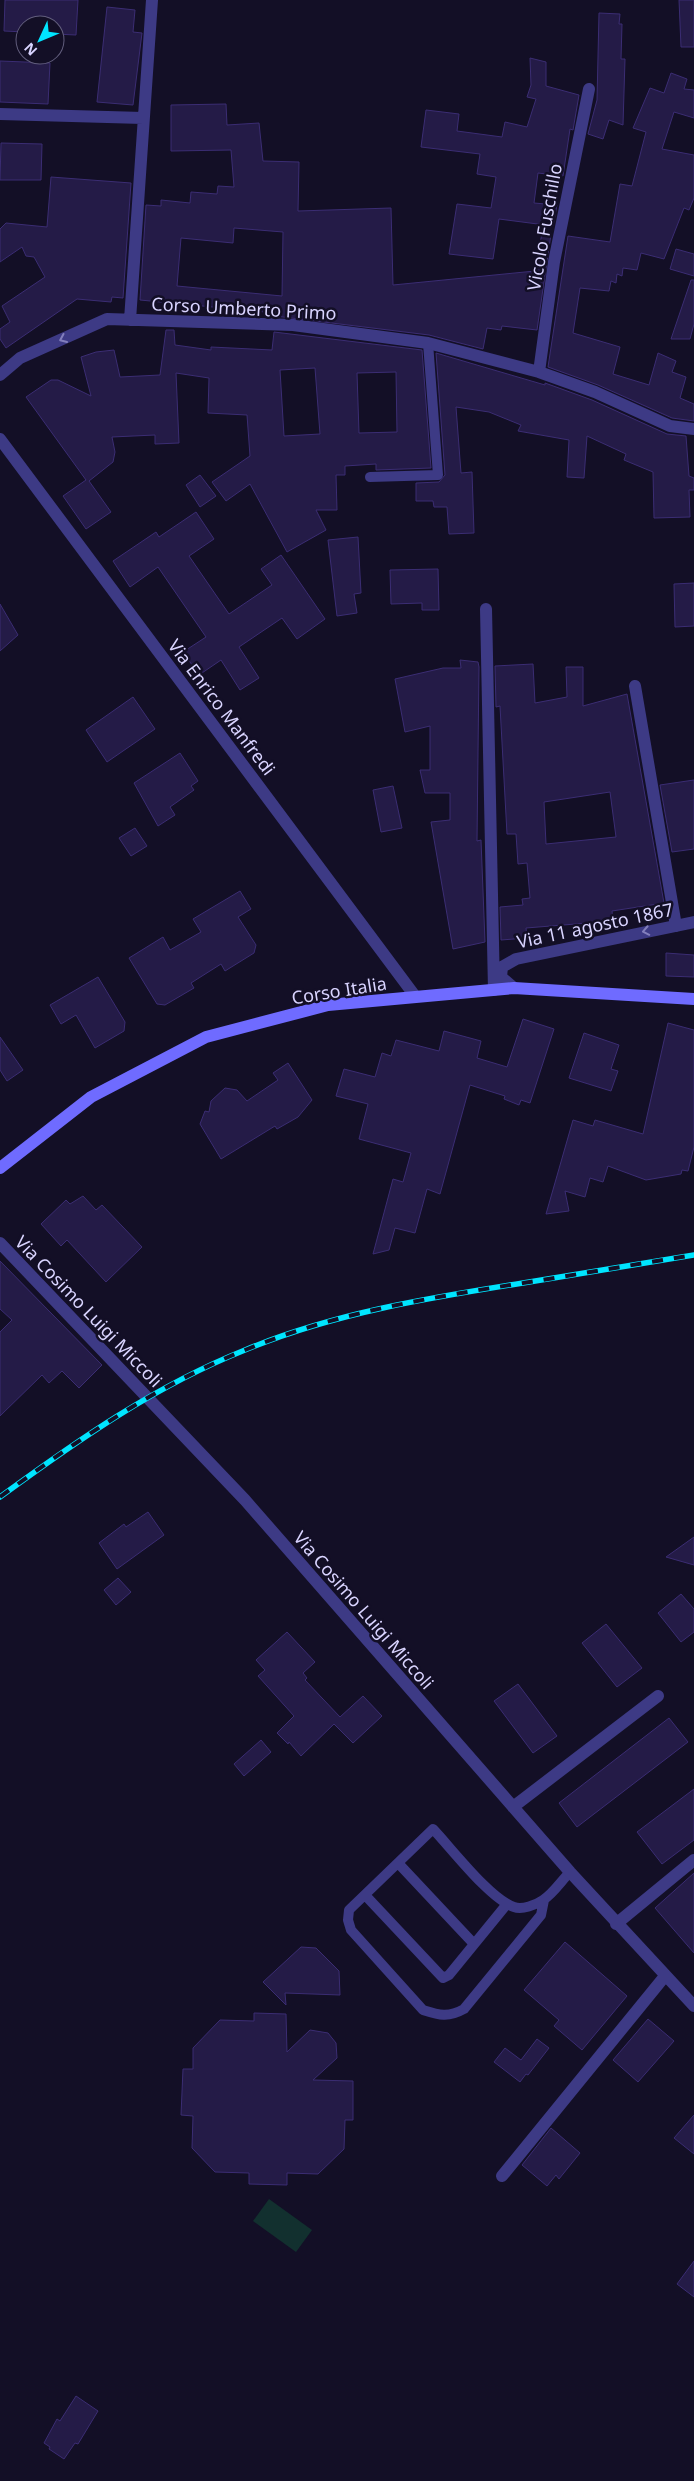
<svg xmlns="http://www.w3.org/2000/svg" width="694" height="2481" font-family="'Noto Sans',sans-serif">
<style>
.green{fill:#12302f}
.building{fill:#241b47;stroke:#3b2d73;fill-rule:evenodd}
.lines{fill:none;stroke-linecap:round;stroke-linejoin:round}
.service{stroke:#3d3a85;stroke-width:10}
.minor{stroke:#3d3a85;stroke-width:12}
.secondary{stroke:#6f6bff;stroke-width:12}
.rail-casing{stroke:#00e5ff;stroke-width:5.5}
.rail{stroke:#130f26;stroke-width:4;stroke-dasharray:11;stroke-linecap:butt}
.oneway{stroke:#837fbc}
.labels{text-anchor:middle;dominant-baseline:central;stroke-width:5;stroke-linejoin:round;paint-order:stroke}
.street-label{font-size:18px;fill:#d9d4ff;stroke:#130f26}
</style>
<rect width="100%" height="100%" fill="#130f26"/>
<path class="green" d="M269 2199 312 2230 296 2252 253 2221Z"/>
<path class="building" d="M5 0H78L76 35 55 34V25H25V32L4 31Z
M679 0H694V47H681Z
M107 7 135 10 133 32 142 33 133 105 97 102Z
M599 13 620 14 619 24H622L621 59H625L623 125 609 120 603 139 588 134 597 100Z
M530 58 546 62V86L579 95 573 130 570 129 563 176 538 173 534 203 557 205 553 226 499 219 493 259 449 254 457 204 491 208 496 177 477 174 480 154 421 147 426 110 459 114 457 131 502 137 505 122 527 127 536 99 527 97 531 85Z
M0 61 50 63 48 104 0 102Z
M671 73 687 79 684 89 694 90V118L674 112 662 149 694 155V198L689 210 684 208 664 259 641 253 637 270 623 268 622 276 617 274 616 283 611 281 609 291 580 288 573 333 620 347 613 374 649 385 658 353 676 361 672 372 686 377 680 398 694 404V421L672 418 598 385 548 367 568 236 610 242 620 184 632 186 646 132 633 128 650 88 664 93Z
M226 104 227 125 259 123 263 161 299 162 298 211 391 208 393 285 535 271 542 233 551 234 537 330 502 326 501 330 487 328 483 349 429 335 275 316V313L140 300 146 205 161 206V200L190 203 191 192 217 194 218 186 234 187 231 150 171 151V105ZM234 228 283 232 282 296 177 286 181 238 233 243Z
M1 143 42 144 41 180H0Z
M51 177 131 183 123 298 112 297 111 302 77 299 6 348 0 339V329L10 322 2 306 45 277 34 257 26 256 22 247 0 262V229L6 223 47 227Z
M676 249 694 254V276L670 269Z
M691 280H694V324L690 339H671Z
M166 330H174L175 345 211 350V347L272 350 274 332 422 350 431 468 376 470V464L345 466V475H336L337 510H316L326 530 287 552 250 484 226 501 212 482 250 456 247 415 208 413 209 378 176 373 179 443 155 444V435L112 437 115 452 113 462 89 481 111 512 86 529 63 496 86 480 26 397 51 380H58L91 396 81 357 96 352 114 350 120 377 160 375ZM315 368 320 434 284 436 280 370ZM396 372 397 432 359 433 357 373Z
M436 353 545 385V383L592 400 667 434 686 436 689 476 694 478V490H689L690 517 654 518 653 472 624 460 626 454 587 436 584 478 567 477 569 440 518 431 521 425 489 412 456 407 461 473 472 472 474 533 449 534 447 507H434L433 501H416V483L439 482 445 475Z
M200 475 216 496 200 507 186 485Z
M196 512 214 539 189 556 229 614 272 585 261 569 281 555 325 619 297 639 282 618 239 647 259 678 240 690 221 660 199 675 183 652 206 637 158 567 130 587 113 561 156 532 159 537Z
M358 537 361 593 354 594 357 613 337 616 328 540Z
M438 569 439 610H422V603L391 604 390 570Z
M694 583V626L675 627 674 584Z
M0 604 18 635 0 651Z
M460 660 478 662 479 667 477 841 481 840 485 942 453 949 431 822 450 820V793H425L420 770H430V726L405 732 395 679 443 668H461Z
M533 664 535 703 567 697 566 667H583V706L627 694 664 903 612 911 613 921 526 928 527 938 501 940 500 907 523 905 522 899 530 898 527 863 518 864 516 834H507L500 706 496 707 495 666ZM610 792 616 837 546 844 544 802Z
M133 697 155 729 107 762 86 730Z
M180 753 198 781 191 786 194 790 170 807 175 815 158 826 134 783Z
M694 780V849L672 852 660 785Z
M393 786 402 828 381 832 373 790Z
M135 828 147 846 131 856 119 838Z
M240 891 251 909 238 917 256 945 254 953 225 971 221 964 191 983 194 988 165 1005 157 1004 129 958 163 937 170 950 201 932 193 919Z
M666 953 694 955V977L666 976Z
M98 977 125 1022 124 1031 95 1048 76 1015 61 1024 50 1005Z
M523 1019 554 1029 530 1103 521 1100 519 1105 504 1099 505 1096 470 1085 440 1194 427 1189 415 1233 395 1228 389 1250 373 1254 393 1179 403 1182 411 1153 359 1139 368 1104 336 1096 344 1069 375 1077 382 1053 391 1056 396 1040 439 1051 444 1031 481 1041 477 1058 507 1067Z
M668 1023 694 1030V1147L688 1171 682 1170 681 1174 646 1180 608 1166 603 1182 590 1178 585 1197 565 1191 569 1211 546 1214 573 1120 593 1126 595 1120 643 1134Z
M584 1033 619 1045 611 1069 618 1071 611 1091 569 1078Z
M0 1037 23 1070 7 1081 0 1070Z
M288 1063 312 1100 298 1117 277 1129 275 1126 221 1159 200 1124 205 1111 209 1112 211 1101 225 1088 237 1090 247 1101 278 1080 273 1073Z
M83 1196 96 1210 102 1205 142 1247 106 1282 67 1240 61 1246 41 1224 66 1200 70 1204Z
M0 1261 102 1365 79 1388 62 1371 49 1383 42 1375 0 1416V1332L12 1320 0 1309Z
M148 1512 164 1535 117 1569 99 1543 124 1524 126 1527Z
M694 1537V1565L666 1557Z
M118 1578 131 1592 116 1605 104 1590Z
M681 1594 694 1609V1632L681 1642 658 1613Z
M606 1624 642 1668 617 1687 582 1643Z
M287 1632 315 1662 303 1673 307 1678 305 1680 340 1717 363 1696 382 1716 353 1743 334 1724 301 1756 289 1742 288 1744 277 1733 294 1716 258 1676 265 1670 256 1660Z
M518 1684 557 1736 533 1753 494 1701Z
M669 1718 688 1742 577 1827 559 1803Z
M261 1740 271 1752 244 1776 234 1764Z
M694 1789V1840L662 1864 637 1832Z
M694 1873V1953L655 1908Z
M565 1942 627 1996 582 2050 554 2026 559 2020 524 1990Z
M301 1947 316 1948 339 1971 340 1995 285 1993 286 2005 263 1982Z
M254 2013 286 2014 287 2052 310 2030 328 2033 336 2043 337 2058 313 2080 353 2081V2120H345L344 2149 318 2174 287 2173V2185L249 2184V2173L215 2172 192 2148 193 2116 181 2115 183 2069H193V2048L220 2020 254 2021Z
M648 2019 674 2041 638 2082 613 2060Z
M537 2039 549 2048 528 2075 526 2074 520 2082 494 2062 505 2048 521 2060Z
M694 2115V2154L674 2138Z
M551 2128 580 2153 559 2179 556 2175 547 2186 522 2165Z
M694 2261V2297L677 2284Z
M76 2396 98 2411 78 2444 75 2443 64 2459 49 2449 50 2447 44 2443 57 2419 60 2421Z"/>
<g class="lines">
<path class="service" d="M370 477 438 475 428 343
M398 1863 474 1944
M365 1895 443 1978 449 1975 507 1904
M544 1900 541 1915 464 2009C448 2018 439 2015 423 2010L351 1930 348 1920 349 1910 433 1829C452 1849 490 1899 514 1907 522 1910 536 1905 543 1900 553 1894 562 1880 570 1872"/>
<path class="minor" d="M0 114 143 118
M130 320 152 0
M539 372 554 262 589 89
M0 375 20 358 107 319 293 325 428 343 539 372 595 392 670 426 694 429
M0 439 415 996
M486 609 494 990
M635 686 676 926
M514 988 501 977 502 967 516 959 694 922
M0 1243 245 1500 570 1872 694 2006
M513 1807 658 1696
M616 1924 694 1860
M502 2176 665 1976"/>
<path class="secondary" d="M0 1168 91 1097 206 1037 328 1005 514 988 694 999"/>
<g class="rail-casing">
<path id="rail" d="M0 1497C78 1440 155 1386 245 1350 334 1313 428 1298 523 1283 580 1274 637 1264 694 1255"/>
</g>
<use href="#rail" class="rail"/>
</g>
<defs><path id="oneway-chevron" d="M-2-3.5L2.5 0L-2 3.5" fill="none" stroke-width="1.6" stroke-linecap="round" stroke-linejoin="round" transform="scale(1.25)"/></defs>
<g class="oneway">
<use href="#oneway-chevron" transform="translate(63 339) rotate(156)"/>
<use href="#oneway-chevron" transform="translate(646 931) rotate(169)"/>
</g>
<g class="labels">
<g class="street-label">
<text transform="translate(544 227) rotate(-80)">Vicolo Fuschillo</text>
<text transform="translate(244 308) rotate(3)">Corso Umberto Primo</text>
<text transform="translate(222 707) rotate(53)">Via Enrico Manfredi</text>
<text transform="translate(595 925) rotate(-12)">Via 11 agosto 1867</text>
<text transform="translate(339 990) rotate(-9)">Corso Italia</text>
<text transform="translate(89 1311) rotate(46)">Via Cosimo Luigi Miccoli</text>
<text transform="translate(364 1610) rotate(49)">Via Cosimo Luigi Miccoli</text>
</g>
</g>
<g transform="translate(40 40) rotate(226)"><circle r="24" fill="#130f26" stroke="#625e7d"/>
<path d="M0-4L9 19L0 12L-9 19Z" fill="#00e5ff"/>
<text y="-8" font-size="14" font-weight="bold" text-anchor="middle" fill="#d9d4ff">N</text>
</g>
</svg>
